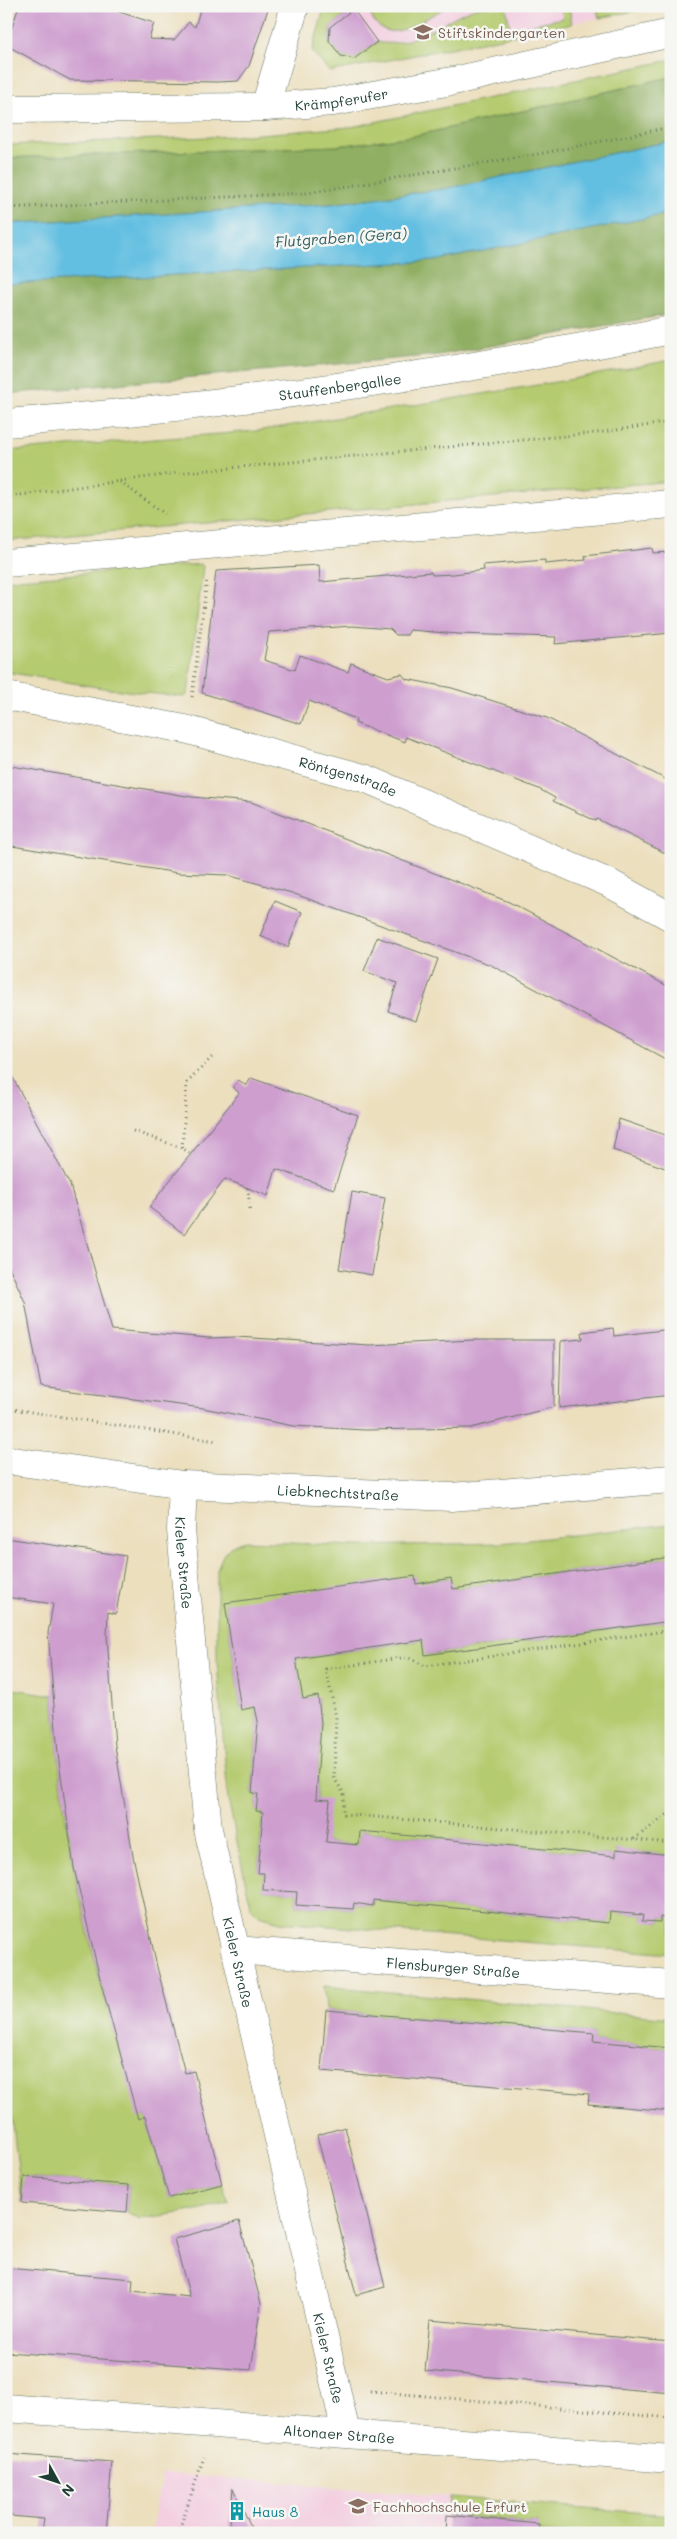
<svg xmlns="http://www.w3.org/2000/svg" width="677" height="2539" font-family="Mali,sans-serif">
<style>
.built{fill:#f3cfe0}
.green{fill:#b5cb6f;stroke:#6a8452}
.forest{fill:#90af62;stroke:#58764b}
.water{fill:#63bfe1;stroke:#417e8a}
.building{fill:#ce9ecf}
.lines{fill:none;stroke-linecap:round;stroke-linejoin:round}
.minor-casing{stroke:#677664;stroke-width:29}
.tertiary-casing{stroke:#677664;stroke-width:29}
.secondary-casing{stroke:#677664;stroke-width:29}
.path{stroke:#677664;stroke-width:3;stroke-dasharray:1 4;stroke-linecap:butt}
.minor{stroke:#fff;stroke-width:28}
.tertiary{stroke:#fff;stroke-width:28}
.secondary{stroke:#fff;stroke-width:28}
.labels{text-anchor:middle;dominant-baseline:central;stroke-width:5;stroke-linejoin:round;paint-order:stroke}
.education-label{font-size:14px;fill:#785e54;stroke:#f6f6f2;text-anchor:start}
.street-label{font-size:14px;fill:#1f3d34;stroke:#f6f6f2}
.culture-label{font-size:14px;fill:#0d838f;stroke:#f6f6f2;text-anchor:start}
.water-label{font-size:15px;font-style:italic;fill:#305e5f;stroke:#f6f6f2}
</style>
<rect width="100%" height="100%" fill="#f6f6f2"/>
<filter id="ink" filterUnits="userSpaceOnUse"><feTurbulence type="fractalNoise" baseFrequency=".02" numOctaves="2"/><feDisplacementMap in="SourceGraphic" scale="10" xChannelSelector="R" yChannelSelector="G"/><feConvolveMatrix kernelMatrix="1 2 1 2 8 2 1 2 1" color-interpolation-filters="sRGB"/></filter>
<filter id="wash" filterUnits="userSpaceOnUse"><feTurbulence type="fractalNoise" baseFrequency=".0096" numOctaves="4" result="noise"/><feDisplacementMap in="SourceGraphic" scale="20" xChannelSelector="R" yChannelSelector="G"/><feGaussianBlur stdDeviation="1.12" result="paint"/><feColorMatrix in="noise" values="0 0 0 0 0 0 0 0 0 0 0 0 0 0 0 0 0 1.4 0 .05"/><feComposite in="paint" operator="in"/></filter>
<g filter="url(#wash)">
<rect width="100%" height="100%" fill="#ecdfbe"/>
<path class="built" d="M325 6H659L329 72 312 51Z
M162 2473 671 2515V2533H151Z"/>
<path class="green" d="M325 6H351L353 9 330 27 329 41 341 56 354 59 377 42C412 50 444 18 475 8 485 5 496 6 506 6L510 29 563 18 561 6H569L572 24 329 72 312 51Z
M367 6H446C439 12 430 16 422 21 397 35 378 39 367 6Z
M596 6H606L614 10 634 6H659L599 18Z
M671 60V77L414 136 338 146 6 158V145L234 136 351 127Z
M671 360V481L6 541V451L256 431 568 380Z
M201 564 203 566 188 694 184 697 109 689 6 672V580Z
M671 1524V1557L453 1589 450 1578 225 1604 241 1709 255 1707 258 1721 252 1793 258 1794 256 1811 263 1812 258 1872 264 1873 263 1890 297 1892 296 1905 353 1909 354 1903 373 1906V1900L609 1923 610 1912 643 1915 642 1920 660 1922V1917L671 1918V1954L280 1922 259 1916 251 1908 228 1799 217 1661V1570C223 1552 228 1544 247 1541L355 1546 502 1543Z
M671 1621V1855L616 1850V1856L361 1831 359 1845 326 1842 316 1799 321 1723 318 1697 303 1699 296 1659 423 1640 426 1655Z
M6 1688 53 1695C58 1753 63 1812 74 1868 90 1953 116 2036 139 2118L145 2116 169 2198 222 2184 229 2202 193 2211 140 2219 127 2212 129 2185 25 2177 22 2203 6 2064Z
M324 1986 671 2018V2048L593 2041 594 2033 326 2010Z
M449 2497 671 2515V2533H538V2523L447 2515Z"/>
<path class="forest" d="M671 77V141L444 189 331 204 6 224V158L338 146 414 136Z
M671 213V314L438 355 6 394V284L434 261Z"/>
<path class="water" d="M671 141V213L434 261 6 284V224L331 204 444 189Z"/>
<g id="blocks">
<path class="building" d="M19 6H100L154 23 149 39 174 40 189 22 195 27 201 6H269L249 66 238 81 218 82 70 80 6 45Z
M165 6H177L175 12 164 9Z
M353 9 377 42 354 59 341 56 329 41 330 27Z
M652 548 653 553 671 552V633L555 644 556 637 458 634 410 630 407 635H396L390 629 352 626 269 632 264 660 295 670 300 655 348 672 351 663 388 677 402 674 406 679 452 688 547 718 671 782V856L597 819 596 821 553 801 555 798 539 789 406 737 405 742 355 723 356 719 309 701 301 724 202 693 216 571 319 565 320 582 431 572 432 575 454 574 484 570 483 565 545 560V564L586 560 585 556Z
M6 765 192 797 251 802 509 902 671 988V1062L491 965 292 893 227 875 178 873 6 845Z
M275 901 302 912 288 947 260 936Z
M377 937 438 959 416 1021 388 1011 397 983 364 971Z
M6 1065 70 1185 112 1330 209 1338 236 1337 369 1345 473 1340H554V1407L471 1428 365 1430 293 1426 203 1408 41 1387 25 1302 6 1260Z
M251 1078 358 1115 334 1189 276 1169 268 1196 225 1179 184 1234 149 1207 239 1093 233 1087 239 1080 246 1086Z
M619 1119 671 1137V1170L613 1150Z
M352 1192 385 1198 372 1275 339 1269Z
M613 1328 614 1336 671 1329V1395L559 1408 561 1341 583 1339 582 1332Z
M6 1538 126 1556 116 1614 108 1612 107 1635 115 1746 133 1856 157 1967 185 2073 194 2071 222 2184 169 2198 145 2116 138 2119 101 1983 74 1868 58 1754 48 1633 53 1604 6 1597Z
M671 1557V1621L425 1655 423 1640 296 1659 303 1699 318 1696 321 1723 316 1799 330 1800 326 1842 359 1845 360 1831 616 1856V1849L671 1855V1918L660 1917V1922L642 1921 643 1915 610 1912 609 1923 373 1900V1906L354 1903 353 1909 296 1905 297 1892 263 1890 264 1873H258L263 1812 256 1811 258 1794 252 1793 258 1721 255 1707 241 1710 225 1603 415 1576 416 1584 451 1578 453 1589Z
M326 2010 594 2033 593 2041 671 2048V2111L588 2104 589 2094 321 2071Z
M345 2127 385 2287 356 2295 317 2135Z
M24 2177 129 2185 127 2212 22 2203Z
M239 2221 261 2303 251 2370 6 2352V2268L133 2279 132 2291 190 2297 174 2239Z
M430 2320 671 2342V2393L425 2371Z
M6 2454 112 2462 106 2533H42L44 2519 10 2516 9 2530H6Z
M233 2488 254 2533H229Z
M447 2515 539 2524 538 2533H446Z"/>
</g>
</g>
<g filter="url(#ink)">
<use href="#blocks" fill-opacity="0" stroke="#677664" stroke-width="1"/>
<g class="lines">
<g class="minor-casing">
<g id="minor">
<path d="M265 107 295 6"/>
<path id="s1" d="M6 109 265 107 333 102 458 80 671 33"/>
<path id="s2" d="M6 696 185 729 367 779 609 883 671 917"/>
<path id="s3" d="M183 1485 181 1530 208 1829 346 2433"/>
<path id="s4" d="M235 1950 671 1984"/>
<path id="s5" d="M6 2408 671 2459"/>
</g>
</g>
<g class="tertiary-casing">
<g id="tertiary">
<path id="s6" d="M6 1460 183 1485 451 1497 671 1479"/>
</g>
</g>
<g class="secondary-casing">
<g id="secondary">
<path id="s7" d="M6 423C229 406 451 374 671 330"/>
<path d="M6 563 671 504"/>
</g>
</g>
<path class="path" d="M6 208 307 193 544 153 671 127
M120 482 165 514
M6 497 177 473 596 433 671 422
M192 697 207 579
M133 1131 182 1148 191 1154
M182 1148 187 1083 212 1057
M248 1188 250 1211
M6 1408 216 1441
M671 1630 425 1666 407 1657 326 1669 336 1717 334 1778 344 1794 343 1814 671 1843
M634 1839 671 1812
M370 2391 671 2418
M178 2533 204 2457"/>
<use href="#minor" class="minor"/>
<use href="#tertiary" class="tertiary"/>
<use href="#secondary" class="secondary"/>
</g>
</g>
<defs>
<g id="school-bare" transform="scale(1.5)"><path d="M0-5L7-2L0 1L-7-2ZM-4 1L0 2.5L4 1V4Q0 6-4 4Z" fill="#8d6e63" stroke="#f6f6f2" stroke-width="2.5" paint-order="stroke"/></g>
<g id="university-bare" transform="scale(1.5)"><path d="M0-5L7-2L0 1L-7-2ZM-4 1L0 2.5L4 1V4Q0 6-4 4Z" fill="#8d6e63" stroke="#f6f6f2" stroke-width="2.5" paint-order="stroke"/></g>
<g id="building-bare" transform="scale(1.5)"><path d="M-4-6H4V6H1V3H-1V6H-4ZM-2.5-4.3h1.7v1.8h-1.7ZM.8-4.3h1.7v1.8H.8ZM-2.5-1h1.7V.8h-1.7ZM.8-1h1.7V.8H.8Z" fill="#0f9aa8" stroke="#f6f6f2" stroke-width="2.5" paint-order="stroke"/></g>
</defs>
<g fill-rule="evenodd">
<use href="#school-bare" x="423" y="32"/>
<use href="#university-bare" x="358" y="2506"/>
<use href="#building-bare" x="237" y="2511"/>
</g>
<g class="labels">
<g class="education-label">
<text x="438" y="32">Stiftskindergarten</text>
<text x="373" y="2506">Fachhochschule Erfurt</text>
</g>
<g class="street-label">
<text stroke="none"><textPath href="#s1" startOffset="336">Krämpferufer</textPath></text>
<text stroke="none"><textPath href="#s7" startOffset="336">Stauffenbergallee</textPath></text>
<text stroke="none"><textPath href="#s2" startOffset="352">Röntgenstraße</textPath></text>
<text stroke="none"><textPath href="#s6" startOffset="334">Liebknechtstraße</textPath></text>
<text stroke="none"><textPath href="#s3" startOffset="78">Kieler Straße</textPath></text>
<text stroke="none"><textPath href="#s3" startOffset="482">Kieler Straße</textPath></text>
<text stroke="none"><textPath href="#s4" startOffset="219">Flensburger Straße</textPath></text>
<text stroke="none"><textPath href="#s3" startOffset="888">Kieler Straße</textPath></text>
<text stroke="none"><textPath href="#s5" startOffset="334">Altonaer Straße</textPath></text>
</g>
<g class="culture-label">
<text x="252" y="2511">Haus 8</text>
</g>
<g class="water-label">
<text transform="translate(341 237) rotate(-4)">Flutgraben (Gera)</text>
</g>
</g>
<rect width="677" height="2539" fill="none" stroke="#f6f6f2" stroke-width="25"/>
<g transform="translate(58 2482) rotate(130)" stroke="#f6f6f2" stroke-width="4" paint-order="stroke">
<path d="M0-4L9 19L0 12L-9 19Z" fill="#1f3d34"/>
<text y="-8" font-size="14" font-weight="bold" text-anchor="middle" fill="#1f3d34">N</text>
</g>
</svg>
